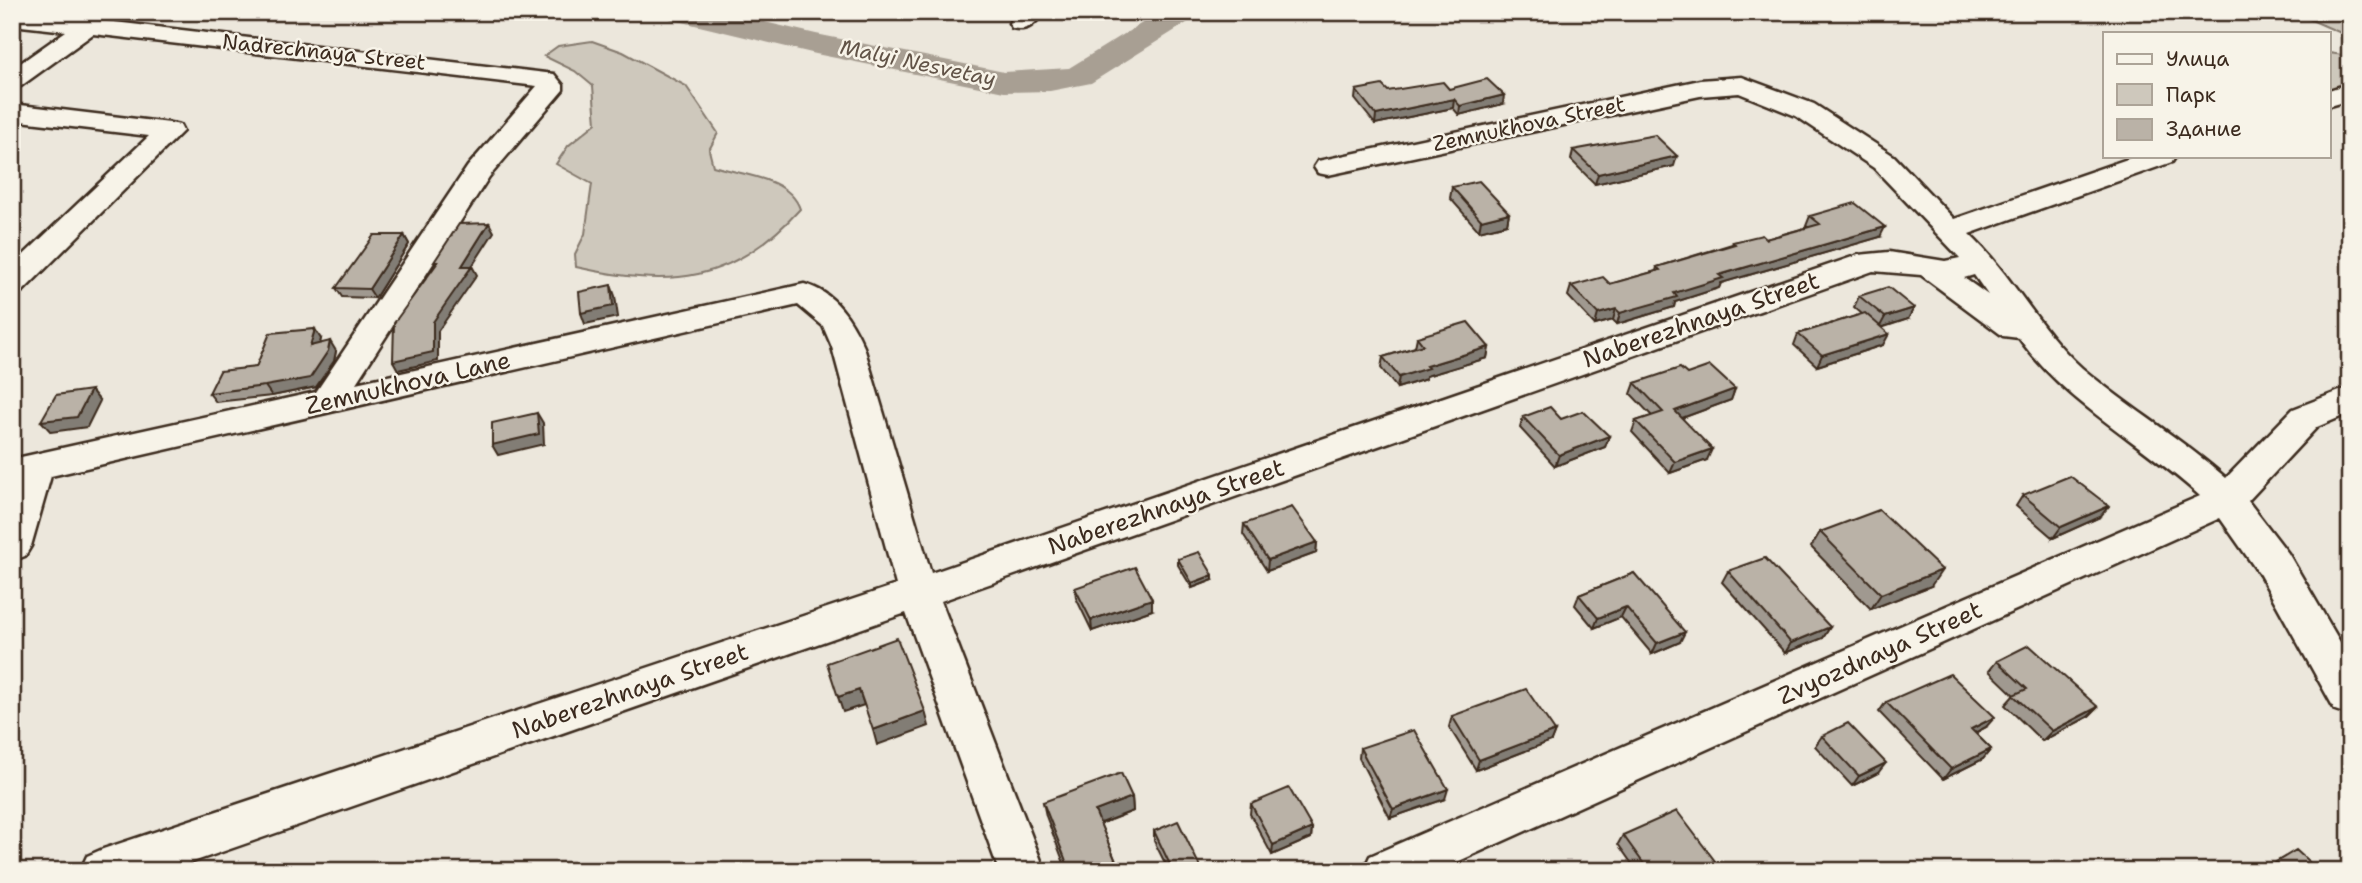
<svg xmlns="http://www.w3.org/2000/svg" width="2362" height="883" font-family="'Shantell Sans',sans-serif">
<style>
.green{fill:#cec8bc;stroke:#84796d;stroke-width:2}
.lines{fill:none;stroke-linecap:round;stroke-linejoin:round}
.river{fill:#a89f93;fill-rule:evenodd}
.minor-casing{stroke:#3b2a1e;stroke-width:5}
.minor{fill:#f7f3e8;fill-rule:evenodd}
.wall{fill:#a09990;stroke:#3b2a1e;stroke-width:2}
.shaded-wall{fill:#827d75;stroke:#3b2a1e;stroke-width:2}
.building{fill:#bab2a7;stroke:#3b2a1e;stroke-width:2}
.labels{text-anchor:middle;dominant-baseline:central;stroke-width:5;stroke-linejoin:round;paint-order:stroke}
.far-street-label{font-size:21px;fill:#3b2a1e;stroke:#f7f3e8}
.far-water-label{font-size:21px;font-style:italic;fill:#615347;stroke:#f7f3e8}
.street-label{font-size:24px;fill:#3b2a1e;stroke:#f7f3e8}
</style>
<rect width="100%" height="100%" fill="#ece7dc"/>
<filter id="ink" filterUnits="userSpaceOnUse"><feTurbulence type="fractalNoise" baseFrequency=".0143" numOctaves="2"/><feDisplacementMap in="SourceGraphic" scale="14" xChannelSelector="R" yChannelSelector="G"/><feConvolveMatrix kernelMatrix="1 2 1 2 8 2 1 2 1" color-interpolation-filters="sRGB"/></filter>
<g filter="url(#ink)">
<path class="green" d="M2293 12H2350V37Z
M592 41 623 52 686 86 718 133 709 150 713 166C742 175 789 177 800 209 733 284 670 288 576 267L575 254 585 234 592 184 556 164 568 146 596 123 593 86 575 71 544 56 558 46Z
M2329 53 2350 56V98L2329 101Z"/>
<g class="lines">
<path class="river" d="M666 12H722L816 34 1004 72 1069 68 1160 12H1197L1193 19 1091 83 1050 91 1004 92 816 54 670 19Z"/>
<g class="minor-casing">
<path id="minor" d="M12 12 89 19 554 74 563 85V90L489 177 356 383 804 284C835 292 852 320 864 347L931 573 1858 255 1889 252 1945 261 1960 258 1874 168 1796 116 1739 93 1700 96 1328 175 1318 173 1314 167 1318 161 1700 80 1742 77 1814 104 1894 156 1954 219 2136 156H2176L2172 162 1969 234C2012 274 2038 329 2082 368 2128 407 2181 438 2226 478L2293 409 2350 387V413L2317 427 2248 501 2288 553 2350 659V715L2335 710 2260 575 2220 518 1437 871H1363L1370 856 2200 496C2142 443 2064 402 2019 338L2003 336 1921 275 1873 271 941 601 1045 871H999L906 613 167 871H80L87 856 103 849 896 585 832 347 823 326 798 305 51 476 31 546 25 556 12 561V459L316 392 468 166 537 86 93 34 21 86 12 89V69L66 31 12 25ZM1974 275 1988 295 1964 278Z
M1018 12H1044C1035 24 1028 32 1012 28L1009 23Z
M2350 83V100L2329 106V90Z
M12 104 170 123 180 125 183 131 23 291 12 294V266L149 136 12 120Z"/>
</g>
<use href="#minor" class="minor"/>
</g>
<path class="wall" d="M1449 89 1503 104 1459 115 1453 108 1375 124 1355 99 1356 90 1388 91Z
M1573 150 1674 166 1595 184 1571 160Z
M1452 187 1509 213 1507 224 1479 231 1450 198Z
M1810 216 1880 237 1721 283 1719 288 1675 302 1674 307 1617 324 1613 320 1595 325 1568 296 1571 286 1610 284 1656 271 1657 267 1732 244 1733 242 1766 239 1808 227 1806 226Z
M404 235 409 244 375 298 342 297 336 288Z
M1859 296 1908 319 1881 328 1883 345 1817 366 1794 345 1798 334 1862 314 1854 307Z
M1417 337 1489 347 1487 358 1426 376V379L1397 388 1381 368 1383 357 1415 347Z
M321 339 320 343 336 351 334 361 316 387 272 396 216 402 209 393 256 367Z
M1687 374 1735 389 1731 400 1682 418 1707 460 1670 473 1632 432 1636 421 1652 416 1631 394 1635 383Z
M1523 417 1561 419 1609 436 1605 447 1555 466 1520 428Z
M2023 495 2100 517 2053 538 2016 506Z
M1244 524 1317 542 1316 553 1267 571 1243 534Z
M1820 532 1931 586 1871 609 1811 547Z
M1178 559 1213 580 1192 588 1178 565Z
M1728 571 1830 627 1823 638 1785 653 1722 582Z
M1634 573 1680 642 1652 654 1621 617 1594 628 1575 605 1579 595Z
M1075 588 1152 610 1092 631 1076 598Z
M1997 661 2098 707 2088 717 2042 741 2005 705 2014 695 1989 671Z
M1886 702 1986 727 1975 733 1991 749 1983 759 1943 779 1879 712Z
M1452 716 1555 731 1551 741 1476 770 1449 727Z
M1822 736 1878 773 1852 786 1815 746Z
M1360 748 1445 799 1390 818 1359 758Z
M1132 797 1133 811 1100 824 1120 871H1067L1046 816 1043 802Z
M1251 804 1312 828 1311 838 1272 855 1250 814Z
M1154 831 1202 871H1169L1154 841Z
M1623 835 1721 869 1720 871H1637L1618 844Z"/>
<path class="shaded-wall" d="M1504 95 1503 104 1459 115 1460 106Z
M1454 99 1453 108 1375 124 1376 115Z
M1677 156 1674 166 1595 184 1598 174Z
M1509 213 1507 224 1479 231 1481 220Z
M489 223 494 232 469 271 472 266 477 275 438 331V361L398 370 393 361 433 322 462 266Z
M1885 227 1880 237 1721 283 1719 288 1675 302 1674 307 1617 324 1620 313 1674 293 1719 275Z
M404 235 409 244 375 298 369 289Z
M611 285 615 296 618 317 585 324 581 313Z
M1914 308 1908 319 1879 328 1885 317Z
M1616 309 1613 320 1595 325 1598 314Z
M315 329 321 339 316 355 310 346Z
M1889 334 1883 345 1817 366 1822 355Z
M330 341 336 351 334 361 316 387 272 396 265 386Z
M1489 347 1487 358 1426 376V379L1397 388 1399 377 1426 366Z
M1735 389 1731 400 1671 422 1675 411Z
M91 390 100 401 87 427 51 432 41 421Z
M537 413 543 423 544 444 498 455 492 445Z
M1609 436 1605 447 1555 466 1559 455Z
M1712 449 1707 460 1670 473 1675 462Z
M2109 506 2100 517 2053 538 2061 527Z
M1317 542 1316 553 1267 571 1268 560Z
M1942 570 1931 586 1871 609 1881 594Z
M1213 575V580L1192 588V583Z
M1152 599V610L1092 631 1091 620Z
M1626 607 1621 617 1594 628 1598 618Z
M1830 627 1823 638 1785 653 1791 643Z
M1685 632 1680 642 1652 654 1657 643Z
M859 690 864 705 843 712 838 697Z
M2098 707 2088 717 2042 741 2052 731Z
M925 711 929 726 877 745 873 730Z
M1995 717 1986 727 1963 739 1971 729Z
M1555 731 1551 741 1476 770 1479 760Z
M1991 749 1983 759 1943 779 1951 769Z
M1886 763 1878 773 1852 786 1859 776Z
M1448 789 1445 799 1390 818 1393 809Z
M1132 797 1133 811 1096 825 1095 811Z
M1312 828 1311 838 1272 855 1273 845Z"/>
<path class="building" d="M1487 79 1504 95 1460 106 1454 99 1376 115 1356 90 1382 85 1388 91 1443 82 1449 89Z
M1655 135 1677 156 1598 174 1573 150Z
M1479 181 1509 213 1481 220 1452 187Z
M1855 203 1885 227 1719 275 1723 278 1674 293 1677 297 1620 313 1616 309 1598 314 1571 286 1603 277 1610 284 1660 270 1657 267 1735 244 1733 242 1762 235 1766 239 1820 224 1810 216Z
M489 223 462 266H472L433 322V352L393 361 394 323 438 262H434L459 224Z
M374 235H404L369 289 336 288Z
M611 285 613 306 581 313 579 292Z
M1888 287 1914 308 1885 317 1859 296Z
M1865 313 1889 334 1822 355 1798 334Z
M1468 322 1489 347 1426 366 1428 368 1399 377 1383 357 1423 345 1417 337Z
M315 329 310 346 330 341 328 351 310 378 265 386 209 393 220 371 256 367 270 333Z
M1710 366 1735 389 1675 411 1712 449 1675 462 1636 421 1663 412 1635 383 1680 368 1687 374Z
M91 390 77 417 41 421 56 395Z
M1550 407 1561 419 1583 411 1609 436 1559 455 1523 417Z
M537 413 539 434 492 445V423Z
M2070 476 2109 506 2061 527 2023 495Z
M1292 507 1317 542 1268 560 1244 524Z
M1879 510 1942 570 1881 594 1820 532Z
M1199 552 1213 575 1192 583 1178 559Z
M1765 558 1830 627 1791 643 1728 571Z
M1135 567 1152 599 1091 620 1075 588Z
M1634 573 1685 632 1657 643 1626 607 1598 618 1579 595Z
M897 638 925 711 873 730 859 690 838 697 827 663Z
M2029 645 2098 707 2052 731 2013 695 2027 689 1997 661Z
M1950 674 1995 717 1971 729 1991 749 1951 769 1886 702Z
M1526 689 1555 731 1479 760 1452 716Z
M1848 723 1886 763 1859 776 1822 736Z
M1414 730 1448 789 1393 809 1360 748Z
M1121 773 1132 797 1095 811 1120 871H1070L1043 802Z
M1289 788 1312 828 1273 845 1251 804Z
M1677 811 1721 869 1717 871H1649L1623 835Z
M1178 821 1202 871H1173L1154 831Z
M2296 850 2319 871H2261Z"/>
</g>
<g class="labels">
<g class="far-street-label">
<text transform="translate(324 52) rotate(6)">Nadrechnaya Street</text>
<text transform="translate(1529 124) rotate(-12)">Zemnukhova Street</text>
</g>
<g class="far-water-label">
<text transform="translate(918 63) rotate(12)">Malyi Nesvetay</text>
</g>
<g class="street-label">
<text transform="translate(1701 320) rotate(-19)">Naberezhnaya Street</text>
<text transform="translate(408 383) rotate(-13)">Zemnukhova Lane</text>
<text transform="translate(1166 507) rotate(-19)">Naberezhnaya Street</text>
<text transform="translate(1880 653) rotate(-24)">Zvyozdnaya Street</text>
<text transform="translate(630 691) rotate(-19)">Naberezhnaya Street</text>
</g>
</g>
<rect width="2362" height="883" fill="none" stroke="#f7f3e8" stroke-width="42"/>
<rect x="21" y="21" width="2320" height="841" fill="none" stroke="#3b2a1e" stroke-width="2.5" filter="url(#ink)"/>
<rect x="2103" y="32" width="228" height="126" fill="#f7f3e8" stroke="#aca397" stroke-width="2"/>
<rect x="2117" y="54" width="35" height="10" fill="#f7f3e8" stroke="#aca397" stroke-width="2"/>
<text x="2166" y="66" font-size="21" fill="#3b2a1e">Улица</text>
<rect x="2117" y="84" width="35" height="21" fill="#cec8bc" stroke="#aca397" stroke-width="2"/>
<text x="2166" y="102" font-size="21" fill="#3b2a1e">Парк</text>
<rect x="2117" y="119" width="35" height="21" fill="#bab2a7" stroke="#aca397" stroke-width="2"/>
<text x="2166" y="136" font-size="21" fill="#3b2a1e">Здание</text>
</svg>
